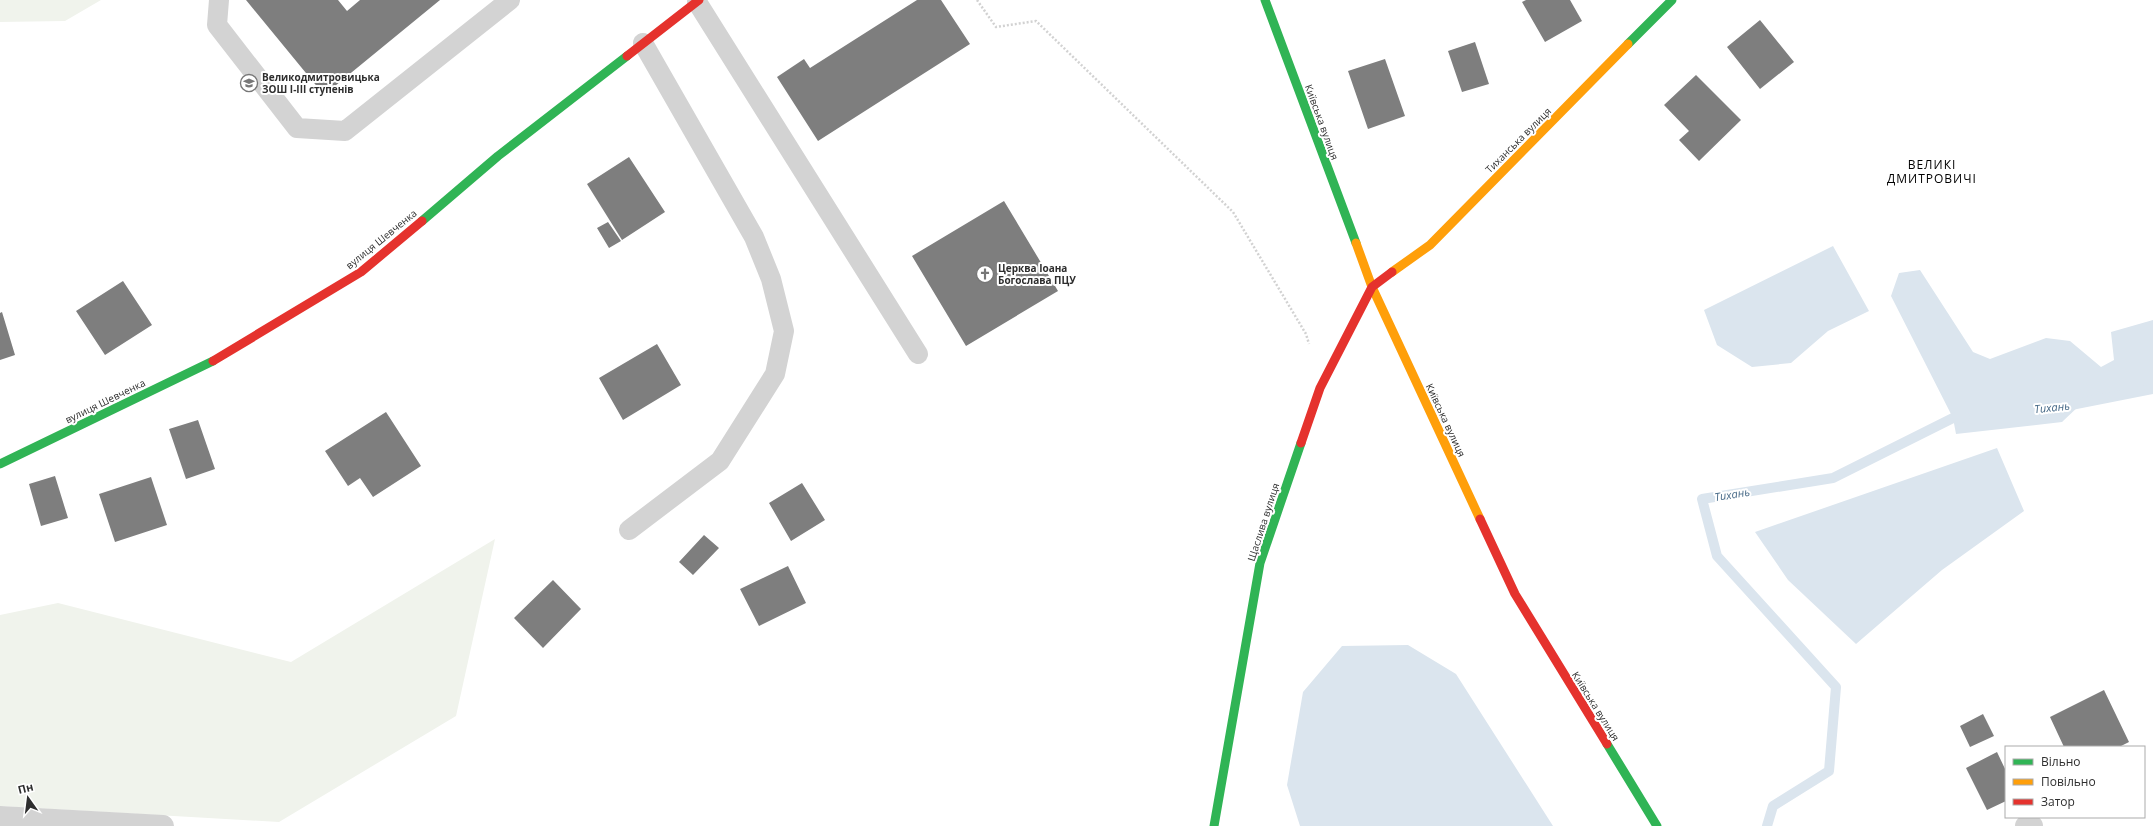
<svg xmlns="http://www.w3.org/2000/svg" width="2153" height="826" font-family="'Open Sans',sans-serif">
<style>
.green{fill:#f0f3ec}
.water{fill:#dbe5ee}
.lines{fill:none;stroke-linecap:round;stroke-linejoin:round}
.stream{stroke:#dbe5ee;stroke-width:10}
.building{fill:#7e7e7e}
.path{stroke:#d2d2d2;stroke-width:2.5;stroke-dasharray:2 2;stroke-linecap:butt}
.lane{stroke:#d3d3d3;stroke-width:20}
.street{stroke:#d3d3d3;stroke-width:22}
.fast{stroke:#30b455;stroke-width:9}
.slow{stroke:#ff9f0a;stroke-width:9}
.jam{stroke:#e5322d;stroke-width:9}
.labels{text-anchor:middle;dominant-baseline:central;stroke-width:4;stroke-linejoin:round;paint-order:stroke}
.poi-label{font-size:10px;font-weight:bold;fill:#2e2e2e;stroke:#fff;text-anchor:start}
.street-label{font-size:10px;fill:#2e2e2e;stroke:#fff}
.water-label{font-size:11px;font-style:italic;fill:#456886;stroke:#fff}
.quarter-label{font-size:12px;letter-spacing:1px;fill:#000;stroke:#fff}
</style>
<rect width="100%" height="100%" fill="#fff"/>
<path class="green" d="M0 0H101L65 21 0 22Z
M495 539 456 716 279 822 0 806V615L58 603 291 662Z"/>
<path class="water" d="M1833 246 1869 311 1828 331 1791 363 1752 367 1717 345 1704 310Z
M1920 270 1973 352 1990 359 2046 338 2070 341 2101 367 2114 360 2111 332 2153 320V389L2081 404 2062 422 1956 434 1953 418 1891 296 1899 273Z
M1997 448 2024 511 1942 570 1856 644 1788 580 1755 532Z
M1408 645 1456 674 1553 826H1300L1287 785 1303 692 1342 646Z"/>
<g class="lines">
<path class="stream" d="M2071 405 2153 389
M1767 826 1773 806 1829 771 1836 687 1717 556 1702 499 1833 478 1953 418 1965 417"/>
</g>
<path class="building" d="M246 0H338L347 11 360 0H440L324 95Z
M917 0H941L970 44 818 141 777 77 804 59 810 68Z
M1526 0H1570L1582 21 1545 42 1522 2Z
M1760 20 1794 62 1760 89 1727 47Z
M1475 42 1489 84 1462 92 1448 51Z
M1385 59 1405 116 1368 129 1348 71Z
M1696 75 1741 120 1699 161 1679 140 1689 131 1664 105Z
M629 157 665 212 622 240 587 184Z
M1004 201 1058 291 966 346 912 256Z
M608 222 621 241 609 248 597 228Z
M123 281 152 325 105 355 76 311Z
M2 312 15 355 0 360V313Z
M657 344 681 385 623 420 599 378Z
M386 412 421 466 373 497 360 478 348 486 325 451Z
M198 420 215 469 186 479 169 429Z
M55 476 68 518 41 526 29 484Z
M151 477 167 525 115 542 99 494Z
M802 483 825 520 791 541 769 503Z
M704 535 719 548 693 575 679 562Z
M788 566 806 603 759 626 740 589Z
M553 580 581 609 543 648 514 618Z
M2104 690 2129 742 2119 747H2064L2050 717Z
M1983 714 1994 736 1970 747 1960 726Z
M1997 752 2006 771V801L1987 810 1966 768Z"/>
<g class="lines">
<path class="path" d="M977 0 996 27 1036 21 1233 212 1306 334 1309 344"/>
<path class="lane" d="M219 0 217 25 297 128 345 131 510 0
M697 2 918 354
M629 530 720 461 775 374 784 331 771 279 754 237 643 43"/>
<path class="street" d="M0 817 163 826
M2026 826H2032"/>
<path class="fast" d="M1265 0 1356 243
M1628 44 1672 0
M422 221 498 156 627 56
M0 464 213 361
M1607 744 1657 826
M1214 826 1260 563 1301 443"/>
<path class="slow" d="M1356 243 1372 287 1480 519
M1392 272 1430 245 1628 44"/>
<path class="jam" d="M627 56 699 0
M213 361 361 272 422 221
M1301 443 1320 388 1372 287 1392 272
M1480 519 1515 594 1607 744"/>
</g>
<defs>
<g id="school-ring" transform="scale(0.9)"><circle r="9.5" fill="#fff" stroke="#777" stroke-width="1.5"/><path d="M0-5L7-2L0 1L-7-2ZM-4 1L0 2.5L4 1V4Q0 6-4 4Z" fill="#777"/></g>
<g id="church-ring" transform="scale(0.9)"><circle r="9.5" fill="#fff" stroke="#777" stroke-width="1.5"/><path d="M-1.2-6h2.4v3.5h3.3v2.4h-3.3V6h-2.4V-.1h-3.3v-2.4h3.3Z" fill="#777"/></g>
</defs>
<g fill-rule="evenodd">
<use href="#school-ring" x="249" y="83"/>
<use href="#church-ring" x="985" y="274"/>
</g>
<g class="labels">
<g class="poi-label">
<text x="262" y="77">Великодмитровицька<tspan x="262" dy="12">ЗОШ І-ІІІ ступенів</tspan></text>
<text x="998" y="268">Церква Іоана<tspan x="998" dy="12">Богослава ПЦУ</tspan></text>
</g>
<g class="street-label">
<text transform="translate(1322 122) rotate(70)">Київська вулиця</text>
<text transform="translate(1518 140) rotate(-45)">Тиханська вулиця</text>
<text transform="translate(381 239) rotate(-39)">вулиця Шевченка</text>
<text transform="translate(105 401) rotate(-26)">вулиця Шевченка</text>
<text transform="translate(1446 420) rotate(65)">Київська вулиця</text>
<text transform="translate(1263 522) rotate(-72)">Щаслива вулиця</text>
<text transform="translate(1596 706) rotate(58)">Київська вулиця</text>
</g>
<g class="water-label">
<text transform="translate(2052 407) rotate(-6)">Тихань</text>
<text transform="translate(1732 494) rotate(-9)">Тихань</text>
</g>
<g class="quarter-label">
<text x="1932" y="164">ВЕЛИКІ<tspan x="1932" dy="14">ДМИТРОВИЧІ</tspan></text>
</g>
</g>
<rect x="2005" y="746" width="140" height="72" fill="#ffffff" stroke="#ababab"/>
<rect x="2013" y="759" width="20" height="6" fill="#30b455" stroke="#ababab"/>
<text x="2041" y="766" font-size="12" fill="#2e2e2e">Вільно</text>
<rect x="2013" y="779" width="20" height="6" fill="#ff9f0a" stroke="#ababab"/>
<text x="2041" y="786" font-size="12" fill="#2e2e2e">Повільно</text>
<rect x="2013" y="799" width="20" height="6" fill="#e5322d" stroke="#ababab"/>
<text x="2041" y="806" font-size="12" fill="#2e2e2e">Затор</text>
<g transform="translate(28 798) rotate(346)" stroke="#ffffff" stroke-width="3" paint-order="stroke">
<path d="M0-3L7 15L0 10L-7 15Z" fill="#2e2e2e"/>
<text y="-6" font-size="11" font-weight="bold" text-anchor="middle" fill="#2e2e2e">Пн</text>
</g>
</svg>
